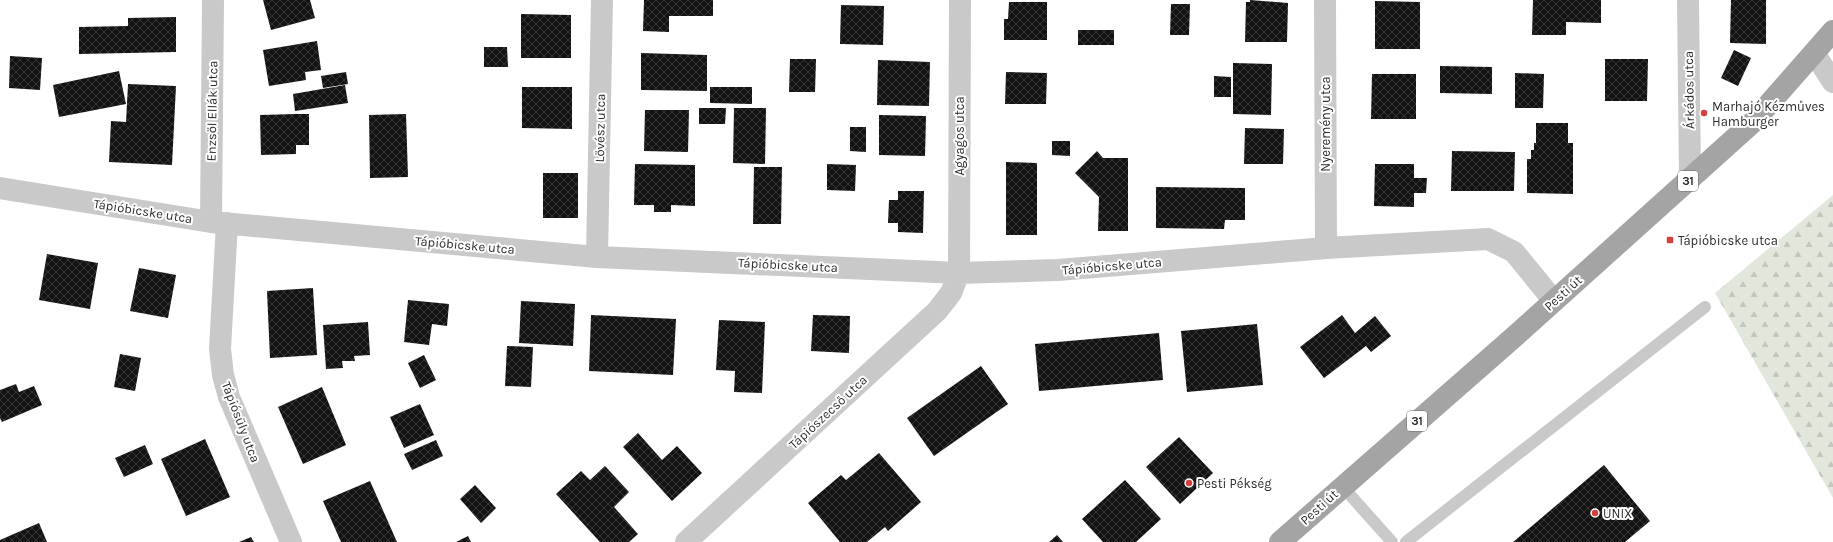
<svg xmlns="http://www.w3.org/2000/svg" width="1833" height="542" font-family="Karla,sans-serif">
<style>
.forest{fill:url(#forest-firs)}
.building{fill:url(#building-cross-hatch)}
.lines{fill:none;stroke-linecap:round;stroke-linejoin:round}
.service{stroke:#c9c9c9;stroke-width:12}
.minor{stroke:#c9c9c9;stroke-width:22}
.primary{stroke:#a4a4a4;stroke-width:22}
.poi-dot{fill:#d3403e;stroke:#fff;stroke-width:1.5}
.labels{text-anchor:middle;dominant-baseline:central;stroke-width:4;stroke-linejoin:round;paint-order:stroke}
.shield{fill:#fff;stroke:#6b6b6b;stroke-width:1}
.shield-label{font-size:12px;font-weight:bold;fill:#2c2c2c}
.street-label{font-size:13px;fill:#2c2c2c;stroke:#fff}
.poi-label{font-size:13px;fill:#2c2c2c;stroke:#fff;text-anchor:start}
</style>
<defs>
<pattern id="forest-firs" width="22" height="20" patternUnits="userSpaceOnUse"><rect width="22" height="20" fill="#e1e8db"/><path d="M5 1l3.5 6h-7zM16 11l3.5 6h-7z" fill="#c1c7bc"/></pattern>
<pattern id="building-cross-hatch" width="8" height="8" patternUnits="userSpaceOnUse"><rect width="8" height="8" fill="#131313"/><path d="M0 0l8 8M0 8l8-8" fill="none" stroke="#363636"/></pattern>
</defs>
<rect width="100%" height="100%" fill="#fff"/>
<path class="forest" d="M1833 195V498L1715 293Z"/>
<path class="building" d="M263 0H310L315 18 271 30Z
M644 0H713V16H669V32L643 31Z
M1250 0 1288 3 1287 42H1245L1246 2H1250Z
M1533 0H1601V23L1566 22V35H1532Z
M1731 0H1766V44L1730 43Z
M1375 1 1420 2V49H1375Z
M1009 2H1047V40H1004V19H1008Z
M1171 4H1190L1189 35H1170Z
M841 5 884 6 883 45 840 44Z
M521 14 571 15V58H521Z
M176 17V52L79 54V27L128 26V18Z
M1078 30H1114V45H1078Z
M317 41 321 70 305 72 306 80 269 86 263 50Z
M484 47H507L508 67H484Z
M1734 50 1751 58 1738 86 1721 78Z
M641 53 707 55V91L641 90Z
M10 56 42 58 40 90 9 88Z
M790 59H816L815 92H789Z
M1605 59H1648L1647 101H1605Z
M878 60 930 62 929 106 877 105Z
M1233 63 1272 64 1271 115 1233 114Z
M1440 66 1492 67V94L1440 93Z
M119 71 126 104 59 117 53 85Z
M346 72 348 84 323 88 321 76Z
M1006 72 1047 73 1046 104H1005Z
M1515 73 1544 74 1543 108H1515Z
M1372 74H1416V119H1371Z
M1214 76 1231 77V97H1214Z
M128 84 176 86 172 165 109 162 111 121 126 122Z
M345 85 348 103 295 111 293 94Z
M522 87H572V129L522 128Z
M710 87H752V104L710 103Z
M699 108H726L725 124H699Z
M734 108H766L765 164 733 163Z
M645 110H689L688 152 644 151Z
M296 114H309V145H296V154L261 155 260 115Z
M406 114 408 177 370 178 369 115Z
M879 115 926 116 925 156 879 155Z
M1536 123H1568V143H1573V194L1527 193V159H1531V150H1534V143H1536Z
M850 127H866V152L850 151Z
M1245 128 1284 129 1283 164H1244Z
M1052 141H1070V156L1052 155Z
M1097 151 1103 158H1128V231H1098L1099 197 1075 173Z
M1452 151 1515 152 1514 191H1451Z
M1006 162 1037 163V235H1006Z
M635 164 695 165V206L671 205V212H654V205H634Z
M827 164 856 165 855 191 827 190Z
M1375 164H1414V178H1427L1426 193H1414V207L1374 206Z
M754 167H782L781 224H753Z
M543 173H578V218H543Z
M1156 187 1245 188V220H1225L1224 229 1156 228Z
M898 191H924L923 233 898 232V223H888L889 200H898Z
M47 254 98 263 90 309 39 300Z
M139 268 176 275 168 318 130 311Z
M313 288 317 355 270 358 267 291Z
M408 300 449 304 447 326 432 324 429 345 404 342Z
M521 301 575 304 573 346 519 343Z
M591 315 676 319 673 375 589 371Z
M813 315 850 316 849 353 811 351Z
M1342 315 1355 333 1375 316 1391 336 1371 352 1366 346 1324 378 1300 347Z
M719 320 765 322 762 393 734 392 735 371 716 370Z
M368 322 370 355 354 356 355 361H342L343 368 326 369 323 325Z
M1257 324 1263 385 1187 392 1181 331Z
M1159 333 1163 380 1039 391 1035 344Z
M507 346 533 347 531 387 505 386Z
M120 354 141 358 135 391 114 387Z
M424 355 436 380 420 388 408 363Z
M981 366 1008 404 934 456 907 418Z
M16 384 19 392 34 386 42 405 2 422 0 418V390Z
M322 387 346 445 303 464 278 407Z
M420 404 434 435 404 448 390 417Z
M638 433 662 460 677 446 702 473 672 501 623 447Z
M1179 437 1213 473 1180 504 1146 467Z
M205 439 230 497 186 516 161 459Z
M436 440 443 456 412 470 404 454Z
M145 445 153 464 124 477 115 458Z
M879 453 921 502 888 531 885 527 867 542H840L808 503 841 475 846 480Z
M1604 465 1650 521 1625 542H1513Z
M605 466 629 492 614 507 638 534 629 542H600L556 494 581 471 590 480Z
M1125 480 1161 519 1136 542H1103L1082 519Z
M370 481 397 542H341L323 501Z
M475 485 496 508 481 523 460 499Z
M39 523 47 542H0V540Z
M1057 535 1063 542H1049Z
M468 536 471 542H456Z
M251 537 254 542H239Z"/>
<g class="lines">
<path class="service" d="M1342 486 1392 542
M1406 542 1705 307"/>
<path class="minor" d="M1325 0 1326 248
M1688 0 1690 179
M1814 53 1833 82
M0 188 211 222 597 257 959 273 1058 270 1326 248 1488 239 1514 252 1554 301
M211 222 213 0
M227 223 220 349 223 375 229 397 291 542
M597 257 602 0
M686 542 937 311 951 293 959 273 960 0"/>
<path class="primary" d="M1280 542 1514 337 1753 122 1833 31"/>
</g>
<g class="poi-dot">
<circle cx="1704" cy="113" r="4"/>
<rect x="1666" y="236" width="8" height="8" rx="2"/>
<circle cx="1189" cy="483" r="4"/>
<circle cx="1595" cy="513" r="4"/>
</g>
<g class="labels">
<g class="shield">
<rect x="1678" y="171" width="20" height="20" rx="3"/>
<rect x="1407" y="411" width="20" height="20" rx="3"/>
</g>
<g class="shield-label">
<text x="1688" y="181">31</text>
<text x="1417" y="421">31</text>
</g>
<g class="street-label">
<text transform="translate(1689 90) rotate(-91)">Árkádos utca</text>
<text transform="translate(212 111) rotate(-89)">Enzsöl Ellák utca</text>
<text transform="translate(1325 124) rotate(-90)">Nyeremény utca</text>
<text transform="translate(600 128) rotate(-89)">Lövész utca</text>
<text transform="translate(959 136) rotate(-90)">Agyagos utca</text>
<text transform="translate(143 211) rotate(9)">Tápióbicske utca</text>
<text transform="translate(465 245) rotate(5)">Tápióbicske utca</text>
<text transform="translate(788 265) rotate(3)">Tápióbicske utca</text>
<text transform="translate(1112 266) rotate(-5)">Tápióbicske utca</text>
<text transform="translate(1563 293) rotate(-42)">Pesti út</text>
<text transform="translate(828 412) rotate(-43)">Tápiószecső utca</text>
<text transform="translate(241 422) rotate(69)">Tápiósüly utca</text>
<text transform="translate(1319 507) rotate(-42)">Pesti út</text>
</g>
<g class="poi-label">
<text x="1712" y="106">Marhajó Kézműves<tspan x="1712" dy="15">Hamburger</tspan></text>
<text x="1678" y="240">Tápióbicske utca</text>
<text x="1197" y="483">Pesti Pékség</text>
<text x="1603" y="513">UNIX</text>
</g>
</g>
</svg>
